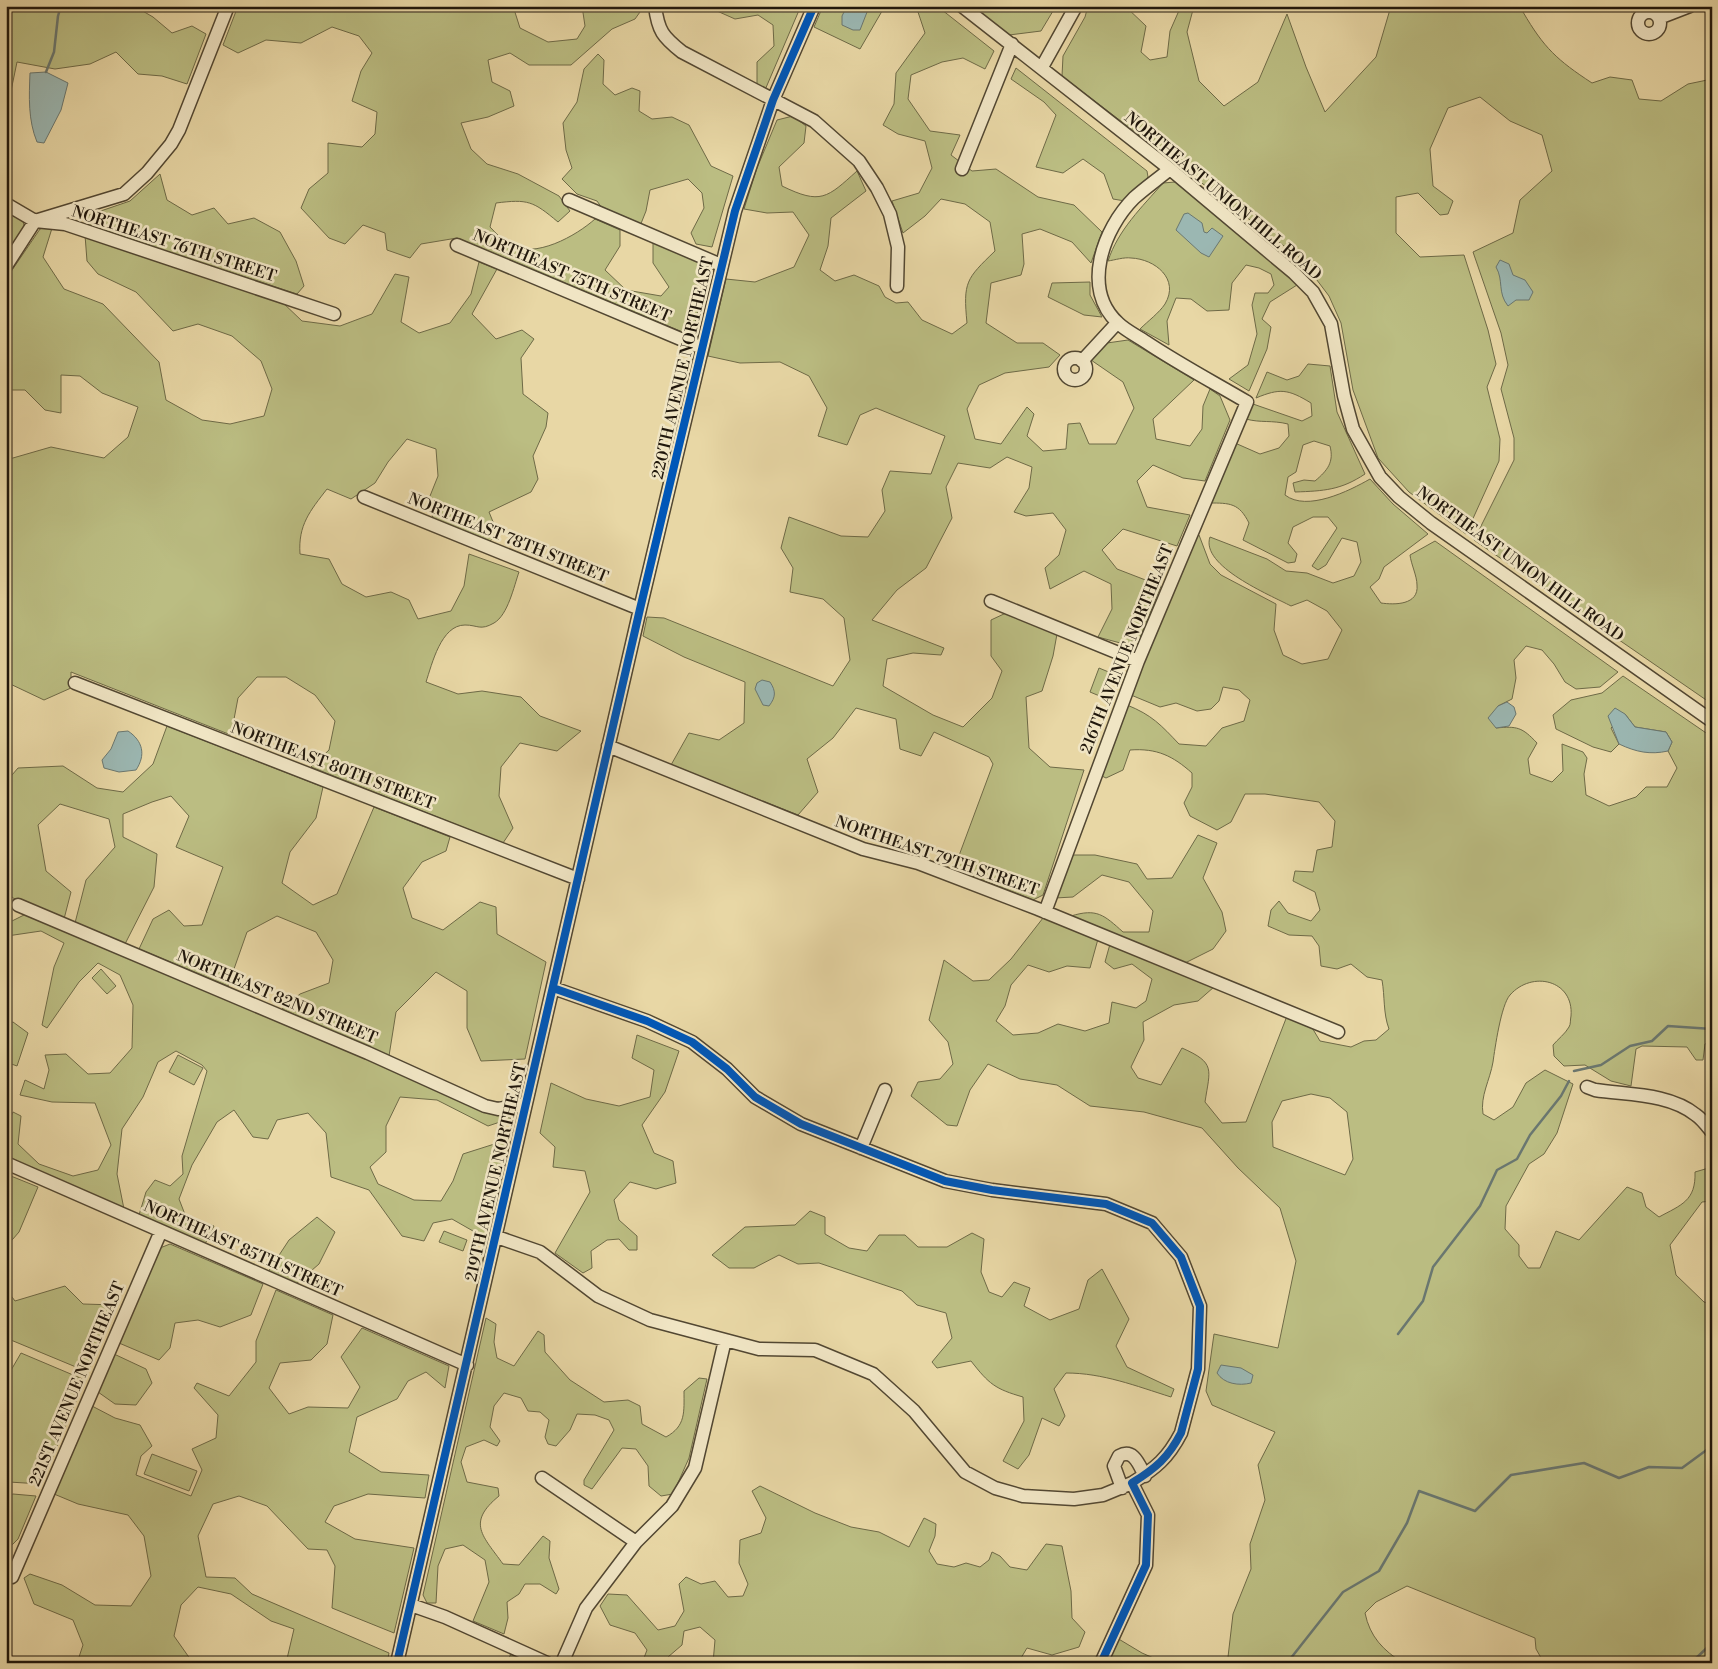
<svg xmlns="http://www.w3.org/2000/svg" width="1718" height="1669" font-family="'Libre Bodoni',serif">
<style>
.green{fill:#bbbd82;stroke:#6e6a47;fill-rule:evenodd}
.water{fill:#9bb7b2;stroke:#6a7770}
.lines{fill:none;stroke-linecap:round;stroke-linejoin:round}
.stream{stroke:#6a7770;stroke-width:2.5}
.minor-casing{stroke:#524732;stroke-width:15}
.minor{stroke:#f0e5c4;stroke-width:12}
.cycleway-casing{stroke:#f0e5c4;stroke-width:11}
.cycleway{stroke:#0057b8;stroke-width:8}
.labels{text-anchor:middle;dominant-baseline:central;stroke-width:5;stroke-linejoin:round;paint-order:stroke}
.street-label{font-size:16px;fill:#20170c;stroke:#f0e5c4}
</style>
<rect width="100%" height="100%" fill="#e8d7a5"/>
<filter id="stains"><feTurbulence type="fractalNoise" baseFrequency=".004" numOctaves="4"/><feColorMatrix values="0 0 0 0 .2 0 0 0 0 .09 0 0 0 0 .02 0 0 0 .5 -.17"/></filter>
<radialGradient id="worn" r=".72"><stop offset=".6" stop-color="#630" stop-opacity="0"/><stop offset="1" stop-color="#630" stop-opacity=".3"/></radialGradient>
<path class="green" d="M6 6H134L153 17 172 33 192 26 206 34 187 84 162 76 138 74 116 52 90 64 55 69 17 62 6 115Z
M238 6H348L363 11 366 6H513L520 28 548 42 577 39 585 26 582 6H633L640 12 635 19 612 29 571 65H529L510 53 488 60 492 82 510 91 514 106 488 117 461 123 471 149 487 164 518 174 559 196 570 211 558 222C533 201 528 199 496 203L490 227C496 233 503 241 510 245 535 259 576 236 595 219L620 230V246L605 270 626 290 661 296 669 287 653 263V242L708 265 692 336 457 238 421 244 410 258 387 250 385 233 363 225 345 244 329 238 301 208 309 189 328 173V143L362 147 375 134 377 112 352 101 361 71 372 53 359 36 332 27 301 43 266 40 238 53 223 45Z
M717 6 800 8 765 90 757 85V62L774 46 773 25 758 15 735 19 717 11Z
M823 6H885L860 49 814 27Z
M909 6H937L994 51 985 69 963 58 942 62 911 75 908 99 930 131 960 135 951 155 972 171 996 169 1038 197 1074 205 1102 232 1091 263 1072 242 1040 229 1022 234 1024 264 1021 275 991 283 986 323 1017 343H1043L1060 355 1049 367 1005 373 979 385 967 409 975 439 1001 444 1027 407 1034 414 1027 436 1043 451 1066 449 1068 424 1080 423 1089 444H1116L1134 408 1123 382 1091 360 1107 343 1128 340 1194 380 1153 419 1156 439 1190 446 1202 429 1203 406 1210 389 1220 396 1230 420 1205 481 1183 478 1153 465 1137 481 1147 507 1190 515 1177 546 1123 529 1102 550 1117 569 1161 586 1140 638 1124 644 1098 637 1112 609 1111 584 1084 571 1050 589 1045 568 1059 555 1066 530 1053 513 1026 516 1014 512 1029 488 1032 467 1007 457 990 468 958 463 946 487 952 518 926 568 897 590 872 620 944 648 941 655 913 653 887 659 883 686 933 715 963 727 992 698 1002 671 991 656V620L1006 613 1057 634 1053 656 1042 691 1026 697 1029 748 1050 767 1084 770 1043 895 1033 900 954 869 993 764 989 757 934 732 921 756 900 749 896 719 856 708 833 738 807 759 818 792 798 815 671 765 689 733 719 740 744 723 745 682 684 657 643 636 647 617 664 618 833 686 850 660 844 618 823 599 790 592 793 568 781 548 789 517 841 536 868 537 885 511 882 490 890 471 931 474 945 436 876 408 860 415 847 445 818 436 827 408 809 376 780 362 740 363 708 356 726 279 755 282 794 267 809 235 793 212 767 213 744 209 757 168 777 120 793 116 806 126 804 143 779 167 782 186C821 205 827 198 857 171L866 191 831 218 828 246 820 270 835 281 854 275 879 286 885 297 896 303 908 302 922 320 952 334 967 323C963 282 966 279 995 251L990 222 965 204 941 199 925 216 903 233 892 201 919 193 932 168 925 141 898 134 883 125 894 104 896 73 925 33 918 12Z
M971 6H1056L1041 31 1009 35Z
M1088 6H1125L1146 26 1141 52 1150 60 1167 57 1170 31 1181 6H1194L1187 32 1199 81 1224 106 1258 82 1287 14 1306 67 1325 112 1376 57 1391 6H1529L1523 12C1544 48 1557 60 1592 83L1610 77 1632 80 1639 99 1661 101 1688 84 1712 79V704L1474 540 1514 460V438L1501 389 1508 365 1501 333 1473 252 1513 233 1520 200 1552 171 1542 135 1510 121 1480 97 1448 108 1430 149 1433 186 1453 201 1448 214 1440 215 1418 193 1396 197V233L1420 257 1464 255 1488 330 1496 364 1487 387 1500 439 1499 461 1466 534 1409 492 1378 458 1353 390 1341 323 1329 296 1301 259 1062 76 1063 56 1085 17Z
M598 54 604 60 603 84 615 95 632 88 640 91 639 111 652 119 672 117 689 125 711 166 733 176 712 247 696 244 691 233 704 208 702 193 688 179 650 190 646 211 640 226 604 211 597 201 577 194 562 179 572 168 566 150 563 123 577 102 584 69Z
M1016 68 1147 171 1148 177 1125 201 1113 199 1104 174 1083 159 1063 173 1036 167 1056 115 1044 102 1011 79Z
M160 174 167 200 192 215 214 208 228 224 254 218 280 232 296 261 304 286 297 294 89 226 86 216 130 201Z
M1175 182C1210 210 1273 250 1297 285L1270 302 1262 319 1271 327 1267 349 1249 391 1229 379 1248 365 1257 334 1252 305 1255 293H1268L1274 285 1271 274 1259 268 1246 265 1232 283 1229 310 1207 311 1191 299 1176 298 1167 321 1169 345 1140 329C1148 321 1159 313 1165 304 1180 279 1155 259 1131 258 1124 257 1115 260 1108 261 1118 230 1142 207 1163 183Z
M6 210 23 221 25 229 6 259Z
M53 225 43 257 64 289 103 304 159 362 166 400 202 420 230 424 264 416 272 389 261 361 232 336 198 324 173 331 136 292 98 274 87 261 85 235 280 300 302 321 340 326 372 314 395 274 409 277 401 322 419 333 450 323 471 294 479 262 497 269 472 314 496 339 522 330 534 339 521 358 523 394 548 413 546 427 533 456 538 479 531 492 489 512 498 534 490 541 433 518 428 501 438 476 436 449 407 439 388 462 375 483 351 499 327 489C310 511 298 525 300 554L329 559 342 584 366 597 391 592 409 600 418 619 451 611 464 586 469 554 519 572C514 586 508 615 494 623 480 631 478 625 465 625 441 625 432 664 426 682L458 694 482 691 521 697 540 716 581 731 557 751 520 743 501 767 499 796 513 828 503 843 311 767 329 750 335 721 315 695 286 677H257L238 698 231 735 71 672V688L44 700 6 682V460L51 447 104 458 128 437 138 407 102 393 80 376 61 375V413L45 410 25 390H6V279L40 229Z
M1090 282V295L1102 317 1084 315 1048 297 1052 283Z
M1308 364 1330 366 1337 412 1365 474C1341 490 1324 491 1295 492L1293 483 1304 480 1315 481C1328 470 1334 462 1330 446L1314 441 1303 445 1296 472 1288 477 1285 495C1307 512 1349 491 1370 479L1393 504 1428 534 1384 567 1379 579 1370 587 1381 603C1395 605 1419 605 1417 585 1417 576 1411 564 1410 555L1435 541 1618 672 1600 687 1576 689 1565 682 1554 664 1542 650 1526 646 1514 660 1516 678 1512 699 1498 706 1496 728C1517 726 1522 727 1537 743L1528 759 1530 774 1552 782 1563 771 1562 744 1583 752 1587 758 1584 774 1586 795 1609 806 1636 797 1646 787H1667L1677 768 1668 751 1672 742 1666 732 1635 727 1625 714 1611 728 1619 744 1611 752 1593 747 1556 729 1553 715 1571 700 1602 693 1623 676 1712 737V1041L1705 1044 1703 1060H1696L1687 1047 1642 1046 1636 1049 1631 1086 1611 1081 1585 1065 1564 1066 1554 1056 1553 1045C1558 1039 1565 1034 1569 1027 1571 1024 1570 1020 1571 1016 1574 980 1532 970 1510 995 1501 1005 1495 1048 1493 1062 1490 1080 1480 1096 1483 1114L1494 1120 1513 1107 1526 1083 1545 1070 1573 1084 1557 1133 1544 1154 1529 1164 1506 1206 1505 1229 1519 1245V1256L1528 1268H1540L1556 1231 1579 1240 1627 1187 1642 1193 1646 1207 1659 1217C1681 1205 1696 1201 1695 1172L1712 1167V1201L1702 1202 1670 1245 1676 1275 1704 1302 1712 1304V1657L1705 1663H1544L1536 1649 1535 1638 1407 1586 1376 1602 1365 1613C1370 1637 1383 1650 1403 1663H1225L1228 1657 1233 1614 1251 1569 1250 1544 1265 1500 1258 1465 1275 1432 1212 1405 1206 1391 1214 1334 1278 1348 1296 1261 1280 1208 1238 1168 1202 1128 1144 1112 1090 1106 1057 1085 1020 1079 988 1064 970 1090 957 1126 947 1125 911 1096 918 1082 940 1079 953 1064 948 1042 929 1020 944 960 973 981 989 980 1011 959 1043 918 1098 939 1090 968 1067 966 1049 972 1028 965 1011 985 1005 1006 996 1021 1013 1035 1038 1033 1058 1024 1085 1031 1109 1023 1112 1002 1136 1008 1146 1001 1152 979 1132 964 1114 969 1105 962 1110 944 1214 987 1198 1001 1174 1005 1143 1022 1144 1040 1131 1067 1138 1078 1161 1085 1182 1048C1216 1063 1210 1069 1205 1102L1222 1123 1246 1122 1287 1016 1311 1026 1320 1041 1351 1047 1364 1041 1376 1040 1389 1029C1383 1013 1385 997 1382 980L1367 977 1351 964 1337 969 1321 966 1319 946 1312 936 1289 935 1268 926 1271 910 1279 901 1288 913 1311 921 1320 910 1315 892 1293 881 1295 871 1313 872 1317 850 1332 847 1335 821 1319 802 1265 794H1245L1231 822 1217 830 1190 816 1184 803 1192 787V773C1173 756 1157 748 1130 750L1123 770 1106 778 1100 775 1127 705C1152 715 1161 725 1179 744L1206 746 1222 728 1244 721 1250 700 1239 690 1223 687 1219 701 1211 709 1197 711 1176 703 1160 707 1131 695 1195 533 1199 535 1210 564 1221 575 1276 604 1274 630 1283 655 1302 664 1328 659 1342 630 1327 611 1307 600 1291 606C1270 595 1200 566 1210 537L1267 559 1286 571 1307 573 1333 583 1354 576 1361 562 1357 542 1342 538 1326 565 1318 570 1312 566 1337 528 1328 517H1313L1293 527 1288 543 1297 554 1295 562 1288 563 1243 540 1249 523C1239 503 1230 503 1209 503L1235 443 1260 454 1279 448 1289 436 1288 424C1272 420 1260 423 1246 419L1253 404 1302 421 1312 416 1311 403C1288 389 1280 388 1256 398L1267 372 1287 380 1299 376ZM1311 1094 1330 1098 1347 1112 1353 1159 1345 1175 1273 1147 1272 1122 1282 1101Z
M1099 668 1111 673 1102 697 1090 692Z
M167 726 323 787 316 818 290 852 282 883 313 905 337 894 374 807 450 837 446 851 422 862 403 888 412 918 443 930 480 902 496 907 497 934 546 962 525 1059 481 1061 467 1028V991L436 972 396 1012 389 1056 282 1009 300 994 329 983 333 960 316 932 277 916 247 932 228 986 139 949 153 919 169 910 184 926 202 925 223 867 176 847 189 816 171 796 152 802 123 814V837L157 854 154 887 125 944 75 923 86 880 115 847 109 819 60 804 38 825 46 871 71 892 64 919 13 898 6 890V782L18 768 63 766 97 788 123 792 153 764Z
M1198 835 1217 843 1203 878 1222 912 1226 931 1213 949 1185 963 1071 916C1097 908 1104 915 1123 932H1149L1153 911 1129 882 1102 875 1073 897 1055 898 1071 855H1095L1137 864 1147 879 1172 878Z
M26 914 357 1054 476 1108 512 1118 488 1126 437 1100 400 1097 386 1126V1152L370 1167 378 1184 414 1200 441 1201 453 1181 463 1154 507 1140 487 1239 452 1219 433 1223 424 1241 402 1236 369 1190 331 1177 326 1133 308 1113 277 1120 268 1139 253 1137 234 1110 217 1122 192 1165 179 1199 186 1217 214 1226 205 1244 139 1215 146 1192 155 1180 170 1186 183 1174 182 1156 207 1071 202 1065 176 1051 158 1062 143 1097 122 1129 117 1174 124 1209 6 1157V1128L13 1112 21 1116 18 1144 39 1164 73 1176 98 1170 111 1145 95 1103 52 1102 20 1095 25 1080 44 1089 49 1070 45 1055 66 1054 88 1074 110 1073 132 1048 133 1005 120 975 98 963 79 982 47 1028 42 1025 54 967 64 943 41 931 7 936 6 924Z
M101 969 116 986 107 994 92 978Z
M13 1022 28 1033 17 1066 6 1062V1023Z
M637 1035 679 1051 665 1092 642 1125 654 1153 673 1161 676 1183 656 1189 630 1182 614 1200 619 1220 637 1236V1250H629L619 1239 607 1240 591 1251 592 1268 583 1273 555 1253 590 1192 585 1171 553 1167 555 1147 540 1133 551 1083 586 1099 619 1106 650 1097 654 1070 632 1058Z
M178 1055 203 1068 194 1085 169 1072Z
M6 1174 38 1187 19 1232 6 1247Z
M810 1211 825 1217V1234L849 1248 867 1251 879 1235H905L918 1247H947L972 1233 984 1239 981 1272 989 1292 1002 1297 1014 1282 1030 1288 1024 1306 1050 1320 1079 1309 1088 1280 1102 1269 1129 1319 1116 1346 1127 1367 1174 1389 1171 1397C1136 1386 1103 1373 1066 1373L1054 1389 1065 1416 1059 1426 1042 1418 1029 1455 1018 1469 1003 1461 1024 1421 1023 1397C995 1389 989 1384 971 1361L937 1368 932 1362 952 1338 946 1313 917 1305 902 1291 819 1263 798 1264 779 1255 754 1268H729L712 1255 745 1227 795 1225Z
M317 1217 335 1232 319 1264 296 1284 268 1272 289 1240Z
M444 1231 467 1240 463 1251 439 1242Z
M170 1244 263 1284 251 1315 220 1327 198 1320 175 1323 170 1348 159 1360 119 1343 160 1248Z
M65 1286 83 1304 116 1305 88 1372 6 1338V1289L15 1301Z
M276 1290 333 1315 327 1344 311 1360 280 1363 269 1388 289 1414 308 1407 348 1408 360 1387 341 1357 362 1328 449 1366 445 1388 426 1372 408 1381 397 1399 357 1417 349 1452 381 1472 429 1475 425 1498 368 1494 334 1506 325 1522 355 1539 414 1548 394 1633 332 1608 335 1566 327 1550 308 1549 267 1506 239 1496 213 1504 198 1536 206 1577 235 1578 252 1594 389 1653 387 1663H286L294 1629 271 1621 231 1594 198 1587 181 1605 174 1636 193 1663H77L83 1645 73 1620 34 1604 24 1578 30 1574 62 1585 95 1605 131 1606 151 1576 144 1536 128 1515 78 1504 54 1494 92 1406 115 1418 140 1425 152 1446 141 1456 136 1475 191 1496 202 1470 192 1449 216 1438 218 1415 194 1388 197 1383 229 1396 256 1362V1341Z
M486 1318 496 1324 494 1342 497 1358 514 1366 538 1331 544 1335 545 1352 570 1380 604 1402 628 1400 640 1406 642 1424 666 1437C686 1426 684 1412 684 1391L699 1378 707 1379 689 1458 673 1494 661 1496 649 1486 648 1466 636 1449 622 1448 592 1489 584 1485V1480L614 1430 609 1420 595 1415 577 1414 570 1430 556 1446 548 1444 545 1437 549 1420 540 1412 528 1411 521 1398 504 1393 494 1406 490 1427 500 1441 497 1446 484 1440 466 1447 461 1462 467 1482 498 1488 499 1496C466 1523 483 1536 503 1564L519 1565 543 1536 550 1541 549 1558 559 1589 556 1594 540 1584H525L519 1594 507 1602 508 1618 504 1634 473 1621 489 1582 485 1560 463 1545 445 1549 438 1566 436 1603H427L423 1595Z
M21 1353 85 1380 41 1484 9 1482 6 1474V1398L10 1395V1372Z
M114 1354 146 1369 152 1383 136 1405 115 1404 98 1392Z
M152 1454 197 1471 189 1491 144 1474Z
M760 1486 815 1513 851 1527 879 1532 909 1547 924 1518 936 1524 935 1536 929 1551 937 1564 954 1567 966 1563 980 1567 989 1560 992 1552 1000 1556 1010 1567 1027 1570 1046 1544 1062 1546 1071 1591 1072 1618 1085 1632 1079 1647 1052 1655 1027 1648 1018 1663H713L715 1640 700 1627 684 1631 682 1645 668 1657 664 1663H642L647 1650 635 1633 610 1625 600 1606 608 1594 627 1595 658 1630 675 1626 684 1611 679 1584 686 1577 701 1584 715 1581 728 1597 743 1596 748 1584 739 1563 740 1540 761 1533 766 1518 752 1491Z
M13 1494 36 1496 18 1539 6 1551V1497Z
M1117 1638 1142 1653 1165 1663H1107Z
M512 1653 534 1663H505Z"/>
<path class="water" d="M847 6 869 7 860 30H853L842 25V16Z
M46 72 68 83 61 110 44 143 37 142C28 120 29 97 30 73Z
M1188 213 1202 223 1204 232 1207 233 1212 228 1223 236 1209 257 1201 253 1176 230 1184 214Z
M1500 260 1509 264 1513 275 1525 280 1533 292 1529 300H1516L1508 306C1497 292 1504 281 1496 267Z
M762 680 770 682C776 691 776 697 769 706L763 705 755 689 757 683Z
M1507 702 1514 707 1516 714 1509 726 1496 728 1488 718 1498 706Z
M1615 708 1625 714 1635 727 1666 732 1672 742 1668 751C1650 755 1636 752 1619 744L1608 716Z
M128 731C143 741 146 755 136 770L119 772 104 768 102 760 111 749 118 732Z
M1221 1365 1241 1368 1253 1375 1251 1383C1239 1386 1224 1384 1217 1373Z"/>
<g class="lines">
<path class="stream" d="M46 72 54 52 58 16 61 6
M1574 1071 1601 1065 1630 1046 1652 1041 1668 1026 1712 1029
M1398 1334 1423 1301 1433 1267 1480 1206 1497 1170 1517 1159 1530 1135 1561 1096 1569 1081
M1287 1663 1343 1592 1379 1571 1407 1523 1419 1491 1475 1511 1511 1475 1584 1463 1619 1478 1649 1467 1682 1468 1712 1446
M1691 1663 1712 1643"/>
<g class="minor-casing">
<path id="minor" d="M655 6C658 31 663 37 682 52L814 121 859 161 877 188 890 214 898 247 897 286
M962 6 1170 169 1294 273 1313 292 1331 324 1344 396 1353 429 1380 477 1399 497 1431 523 1712 721
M1638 23a11 11 0 1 1 22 0a11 11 0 1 1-22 0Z
M1659 18 1690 6
M1042 67 1076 6
M962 169 1012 44
M569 200 721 265
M6 204 35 221 65 224 334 314
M457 245 702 348
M6 266 35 221 124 194 147 173 171 144 179 130 228 6
M1064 369a11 11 0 1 1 22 0a11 11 0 1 1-22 0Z
M1082 361 1117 323
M364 497 640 609
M991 601 1138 661
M75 683 578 879
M608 746 863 849 918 863 1038 909 1338 1032
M18 905 368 1053 485 1106 498 1109 525 1104
M1045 912 1138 661 1247 402C1213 382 1179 364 1146 342 1137 336 1125 330 1118 323 1081 289 1103 229 1134 198 1145 188 1158 179 1170 169
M553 988 647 1021 692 1042 727 1069 755 1097 801 1124 945 1181 992 1190 1106 1204 1152 1223 1181 1257 1200 1306 1198 1369 1181 1433C1168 1458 1156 1468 1132 1483L1148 1515 1146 1565 1101 1663
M1587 1087 1595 1090C1627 1095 1669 1093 1696 1115 1702 1119 1707 1126 1712 1132
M861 1148 885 1090
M6 1163 467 1365
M497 1237 540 1252 598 1296 650 1320 759 1349 815 1350 873 1374 914 1411 965 1472 995 1488 1023 1496 1074 1499 1103 1495 1132 1483
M542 1478 636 1542
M1122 1488 1114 1466 1119 1456C1134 1448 1139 1465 1145 1476
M12 1577 161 1231
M411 1605 445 1617 547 1663
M397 1663 640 609 735 211 773 100 814 6
M562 1663 586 1608 636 1542 672 1506 695 1468 725 1340"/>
</g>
<use href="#minor" class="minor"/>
<g class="cycleway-casing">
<path id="cycleway" d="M553 988 647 1021 692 1042 727 1069 755 1097 801 1124 945 1181 992 1190 1106 1204 1152 1223 1181 1257 1200 1306 1198 1369 1181 1433C1168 1458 1156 1468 1132 1483L1148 1515 1146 1565 1101 1663
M397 1663 640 609 735 211 773 100 814 6"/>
</g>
<use href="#cycleway" class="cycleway"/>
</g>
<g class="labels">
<g class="street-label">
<text transform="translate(1223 196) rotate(40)">NORTHEAST UNION HILL ROAD</text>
<text transform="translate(174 244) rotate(18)">NORTHEAST 76TH STREET</text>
<text transform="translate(572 276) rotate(23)">NORTHEAST 75TH STREET</text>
<text transform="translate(683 368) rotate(-77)">220TH AVENUE NORTHEAST</text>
<text transform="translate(508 538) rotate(22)">NORTHEAST 78TH STREET</text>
<text transform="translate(1520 564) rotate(36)">NORTHEAST UNION HILL ROAD</text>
<text transform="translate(1127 649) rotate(-68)">216TH AVENUE NORTHEAST</text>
<text transform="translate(333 766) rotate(21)">NORTHEAST 80TH STREET</text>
<text transform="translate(937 856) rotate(19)">NORTHEAST 79TH STREET</text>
<text transform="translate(277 997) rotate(23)">NORTHEAST 82ND STREET</text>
<text transform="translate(496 1172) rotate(-77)">219TH AVENUE NORTHEAST</text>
<text transform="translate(243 1249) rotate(24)">NORTHEAST 85TH STREET</text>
<text transform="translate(77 1384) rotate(-67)">221ST AVENUE NORTHEAST</text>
</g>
</g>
<rect width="1718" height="1669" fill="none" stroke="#e8d7a5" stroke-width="25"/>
<rect x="8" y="8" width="1703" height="1654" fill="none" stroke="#20170c" stroke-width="2.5"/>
<rect x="12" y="12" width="1693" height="1644" fill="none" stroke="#20170c"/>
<rect width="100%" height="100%" filter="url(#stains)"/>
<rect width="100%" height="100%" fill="url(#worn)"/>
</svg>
